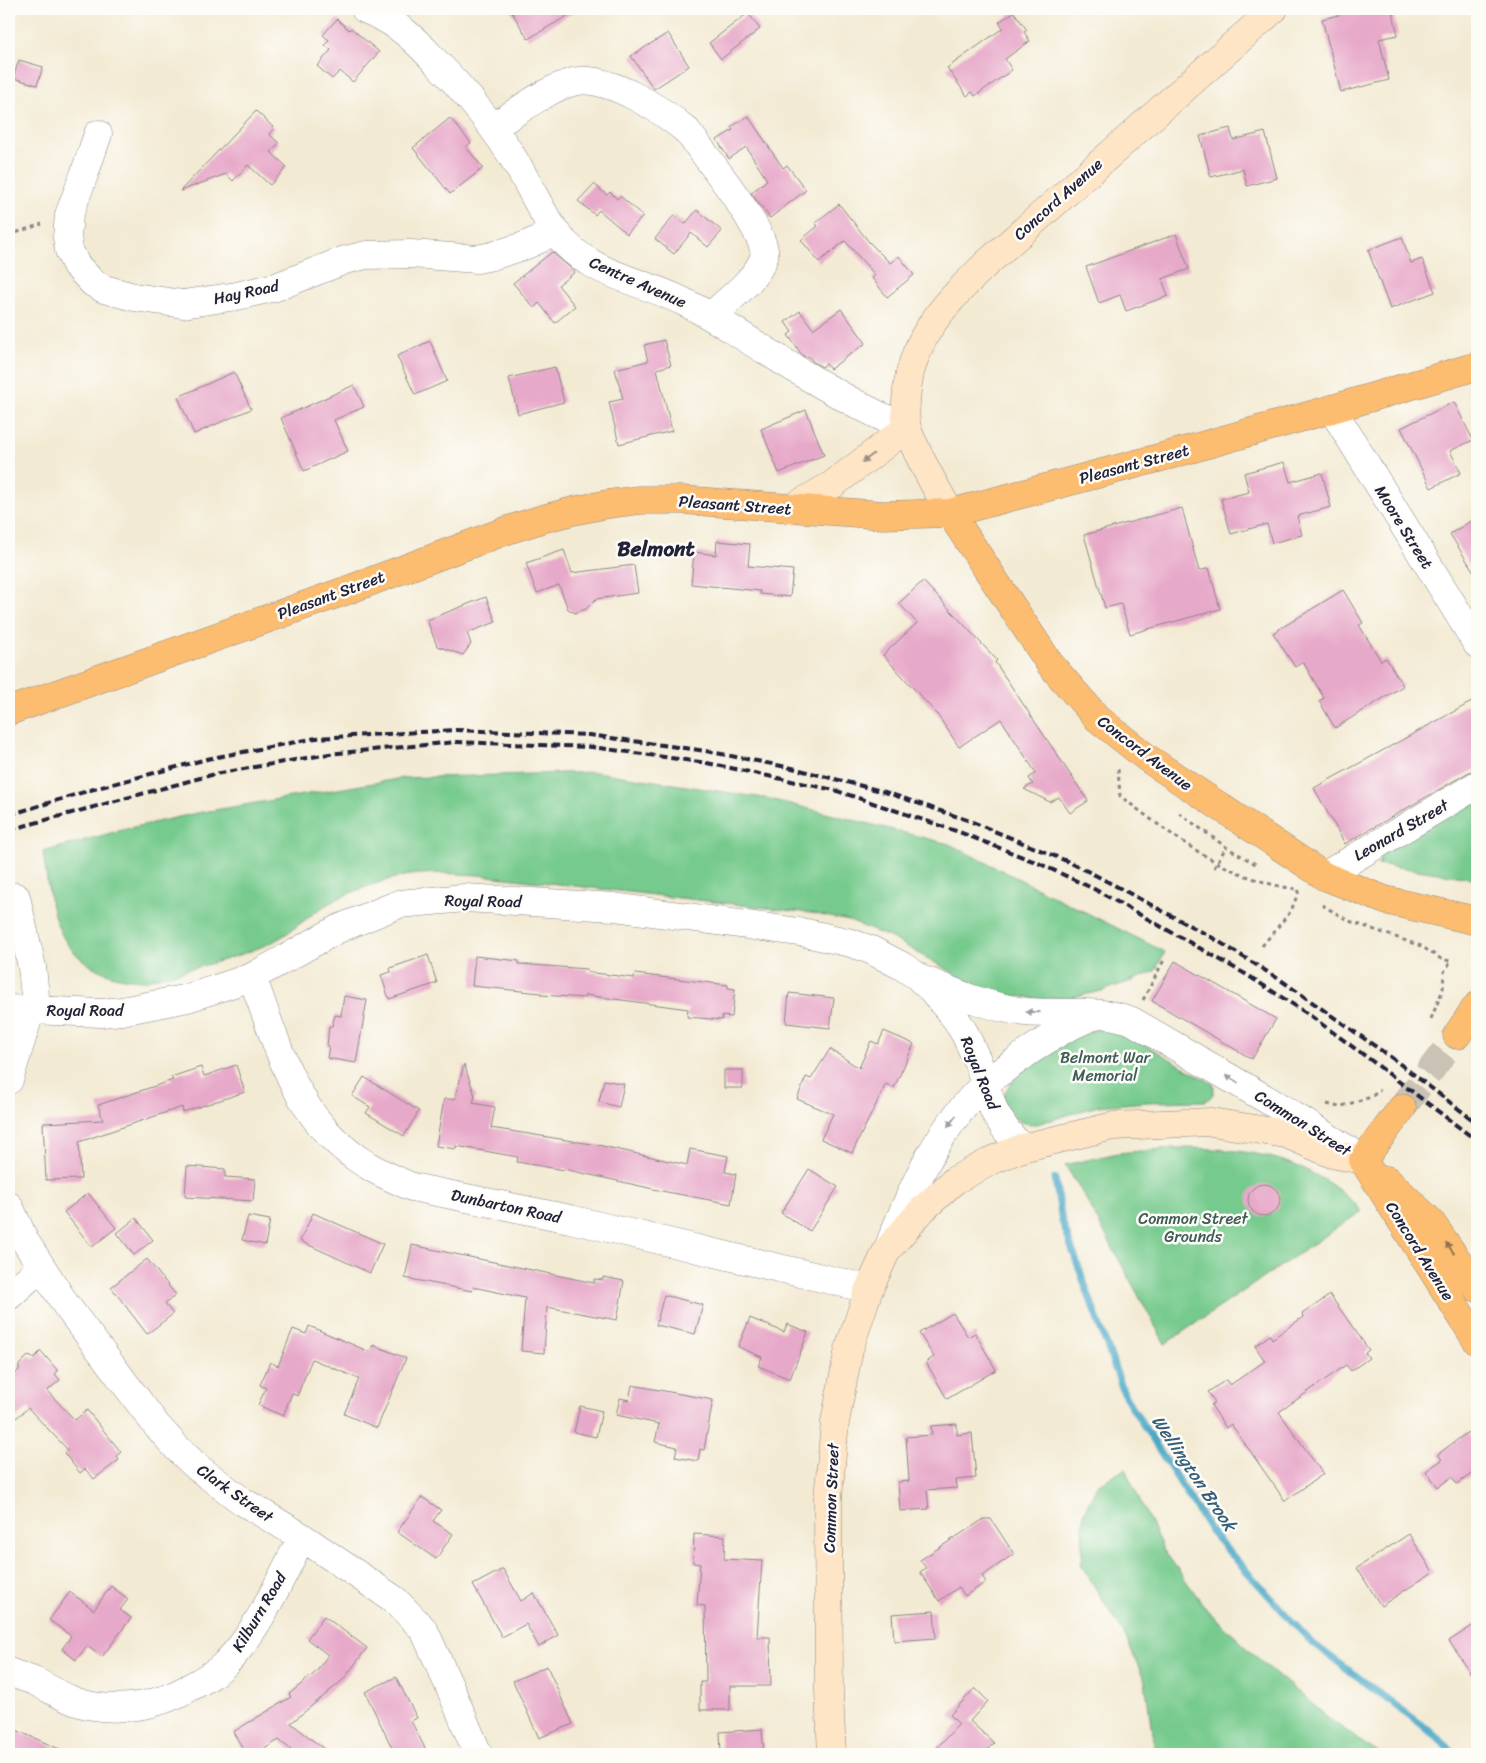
<svg xmlns="http://www.w3.org/2000/svg" width="1486" height="1763" font-family="Sriracha,sans-serif">
<style>
.green{fill:#76ca8d;stroke:#4c7664}
.lines{fill:none;stroke-linecap:round;stroke-linejoin:round}
.stream{stroke:#49a8c8;stroke-width:7}
.building{fill:#e7a9c9}
.primary-tunnel{stroke:#c9c2b5;stroke-width:28;stroke-dasharray:28 14;stroke-linecap:butt}
.street-casing{stroke:#8a8687;stroke-width:29}
.secondary-casing{stroke:#8a8687;stroke-width:29}
.primary-casing{stroke:#8a8687;stroke-width:29}
.path{stroke:#8a8687;stroke-width:3;stroke-dasharray:4 4;stroke-linecap:butt}
.street{stroke:#fff;stroke-width:28}
.secondary{stroke:#fee5c5;stroke-width:28}
.primary{stroke:#fcbd6f;stroke-width:28}
.rail{stroke:#22223b;stroke-width:4;stroke-dasharray:8 4;stroke-linecap:butt}
.oneway{fill:#9b8d87}
.oneway2{fill:#9c9ca7}
.oneway3{fill:#8f7055}
.labels{text-anchor:middle;dominant-baseline:central;stroke-width:5;stroke-linejoin:round;paint-order:stroke}
.street-label{font-size:16px;fill:#22223b;stroke:#fdfcf7}
.park-label{font-size:16px;fill:#3f5d58;stroke:#fdfcf7}
.water-label{font-size:18px;font-style:italic;fill:#345e7a;stroke:#fdfcf7}
.district-label{font-size:21px;font-weight:bold;fill:#22223b;stroke:#fdfcf7}
</style>
<rect width="100%" height="100%" fill="#fdfcf7"/>
<filter id="ink" filterUnits="userSpaceOnUse"><feTurbulence type="fractalNoise" baseFrequency=".02" numOctaves="2"/><feDisplacementMap in="SourceGraphic" scale="10" xChannelSelector="R" yChannelSelector="G"/><feConvolveMatrix kernelMatrix="1 2 1 2 8 2 1 2 1" color-interpolation-filters="sRGB"/></filter>
<filter id="wash" filterUnits="userSpaceOnUse"><feTurbulence type="fractalNoise" baseFrequency=".0096" numOctaves="4" result="noise"/><feDisplacementMap in="SourceGraphic" scale="20" xChannelSelector="R" yChannelSelector="G"/><feGaussianBlur stdDeviation="1.12" result="paint"/><feColorMatrix in="noise" values="0 0 0 0 0 0 0 0 0 0 0 0 0 0 0 0 0 1.4 0 .05"/><feComposite in="paint" operator="in"/></filter>
<g filter="url(#wash)">
<rect width="100%" height="100%" fill="#f3ead3"/>
<path class="green" d="M596 772 770 799 949 844 1165 952 1155 971 1134 980 1102 991 1072 997 1040 999 1009 995 974 985 892 938 849 921 811 913 479 875C456 874 434 872 411 875 389 877 344 894 326 905 305 918 288 936 266 945 228 961 186 970 146 980 110 980 76 965 60 931 49 907 47 878 43 852L125 829 197 813 403 778Z
M1477 796V879L1378 864 1381 855Z
M1110 1027 1118 1029 1213 1084C1216 1092 1212 1098 1204 1101L1148 1102 1098 1106 1037 1124C1024 1124 1015 1122 1008 1110 1006 1105 1003 1101 1004 1096 1008 1078 1047 1052 1063 1043 1077 1035 1095 1029 1110 1027Z
M1173 1148C1247 1148 1308 1155 1362 1211L1165 1344 1086 1199 1065 1165 1118 1153Z
M1125 1469 1163 1549 1207 1610 1262 1662 1335 1723 1381 1754H1155L1145 1681 1123 1632 1081 1565 1084 1512 1097 1485Z"/>
<g class="lines">
<path class="stream" d="M1055 1179 1062 1221 1125 1396 1211 1532 1311 1642 1421 1724 1456 1754"/>
</g>
<g id="blocks">
<path class="building" d="M510 9H579L528 39Z
M1363 9H1392L1398 35 1379 39 1389 80 1341 92 1322 19Z
M1014 12 1027 30 1024 32 1030 41 1005 59 1012 70 975 96 972 92 967 96 947 68 1003 28 999 22Z
M748 13 760 29 721 59 709 43Z
M337 19 349 30 351 28 379 52 353 82 340 71 332 79 317 66 331 50 325 45 329 40 323 35Z
M668 33 689 66 654 89 631 56Z
M19 60 43 67 37 85 13 78Z
M256 111 274 128 269 134 279 143 271 152 287 167 270 185 248 165 233 181 226 174 180 191Z
M748 116 783 168 787 165 806 190 770 218 751 193 767 180 746 147 729 159 717 140 733 130 731 127Z
M450 118 471 143 466 147 483 168 450 194 413 148Z
M1230 128 1233 140 1265 132 1277 178 1247 186 1243 169 1211 177 1200 136Z
M594 184 607 195 610 192 617 199 620 196 643 216 627 234 599 210 595 215 578 201Z
M839 204 869 242 890 263 899 256 914 275 887 297 872 278 875 275 845 241 819 262 801 240 818 226 815 223Z
M697 210 722 231 708 247 691 233 674 254 655 239 674 215 685 224Z
M1176 234 1189 269 1162 279 1168 296 1126 311 1120 295 1099 303 1086 267Z
M1402 237 1411 263 1422 259 1435 292 1390 309 1368 250Z
M552 252 575 272 558 285 575 306 555 323 539 303 534 308 513 283Z
M841 309 866 343 830 369 826 364 822 367 812 361 808 356 806 357 802 355 788 335 792 332 785 322 800 311 813 329Z
M664 340 671 365 657 369 672 431 619 444 609 402 623 399 615 369 648 361 644 345Z
M430 341 447 381 415 395 397 356Z
M555 367 564 402 518 414 509 378Z
M234 372 251 409 194 434 178 397Z
M354 385 364 407 334 420 348 451 304 471 281 418Z
M1454 402 1473 440 1450 451 1461 473 1431 488 1401 428Z
M806 410 824 455 779 473 761 429Z
M1284 462 1290 482 1322 473 1331 507 1297 516 1302 535 1272 543 1267 524 1231 534 1221 499 1249 492 1244 473Z
M1182 508 1199 571 1209 568 1220 609 1130 634 1121 604 1105 608 1084 535Z
M1477 517V577L1450 534Z
M717 541 750 544 748 566 793 570 790 597 760 594V591L691 584 694 552 716 555Z
M564 550 572 573 634 565 638 593 596 599 586 609 575 613 568 609 559 585 537 593 526 563Z
M923 581 997 660 995 662 1088 801 1070 813 1059 797 1050 802 1024 789 1033 784 1029 778 1036 773 1001 719 959 747 937 714 883 655 917 623 899 603Z
M1343 590 1363 623 1359 625 1381 661 1386 658 1403 686 1335 728 1319 701 1324 698 1303 662 1295 667 1273 633Z
M486 597 496 622 467 633 471 644 463 655 437 646 427 620Z
M1477 699V769L1469 772 1345 844 1314 788Z
M428 955 437 983 389 999 381 975 391 972 390 968Z
M475 956 519 961V964L587 969V972L634 978 635 974 728 985V988L735 989 732 1017 722 1016V1020L687 1017 688 1009 585 995V998L541 995V993L472 986Z
M1175 961 1276 1019 1252 1059 1152 1001Z
M789 993 834 998 830 1028 786 1023Z
M344 996 367 1000 356 1063 327 1058 329 1046H327L329 1026H332L335 1015 341 1016Z
M884 1031 914 1044 894 1088 886 1084 852 1153 821 1139 833 1114 797 1099 806 1077 811 1079 830 1049 859 1068 871 1041 878 1044Z
M464 1064 475 1096 473 1103 495 1107 491 1128 598 1145 687 1165 690 1149 728 1156 725 1172 736 1174 731 1204 667 1192 564 1169V1170L517 1162 518 1157 456 1146V1149L436 1146 444 1099H455Z
M236 1065 245 1092 183 1112 182 1107 79 1142 81 1179 46 1180 43 1123 103 1120 98 1105 173 1080 171 1077 201 1067 204 1076Z
M724 1070H743V1088H724Z
M364 1077 419 1111 404 1136 366 1113 370 1107 352 1096Z
M604 1080 624 1084 619 1107 599 1102Z
M187 1166 225 1169V1177L255 1179 253 1201 185 1197Z
M809 1169 838 1187 810 1231 781 1213Z
M1248 1200a16 16 0 1 1 32 0a16 16 0 1 1-32 0Z
M88 1193 116 1228 92 1247 64 1212Z
M313 1213 383 1244 370 1273 300 1241Z
M248 1216 270 1220 265 1245 242 1240Z
M136 1218 153 1240 134 1255 117 1233Z
M412 1245 594 1283V1279L603 1280V1277L624 1281 617 1320 547 1307 544 1353 521 1351 525 1298 473 1287 472 1291 405 1278Z
M147 1259 176 1295 165 1304 173 1314 147 1334 111 1287Z
M664 1295 703 1305 695 1334 656 1325Z
M1330 1295 1369 1350 1365 1353 1369 1358 1351 1371 1346 1365 1279 1412 1323 1474 1285 1501 1231 1424 1226 1428 1211 1405 1215 1402 1208 1392 1226 1380 1230 1385 1265 1361 1255 1346 1270 1335 1272 1339 1303 1317 1302 1314Z
M953 1313 968 1337 975 1333 996 1370 947 1399 926 1362 934 1357 919 1333Z
M750 1318 784 1332 787 1324 808 1332 790 1379 758 1366 762 1357 738 1347Z
M309 1326 370 1352 373 1345 406 1358 377 1428 344 1414 359 1379 312 1359 297 1396 292 1393 283 1416 258 1405 266 1388 260 1385 270 1362 278 1366 293 1329 306 1334Z
M41 1351 58 1371 55 1374 60 1380 47 1391 75 1420 87 1410 121 1452 116 1456 119 1460 94 1479 85 1469 80 1473 64 1453 68 1450 28 1408 9 1424V1380L19 1370V1365L28 1356 34 1358Z
M632 1385 713 1400 704 1450 700 1449 698 1461 675 1457 677 1447 655 1442 659 1424 616 1415 620 1398 629 1400Z
M580 1406 602 1411 596 1437 574 1432Z
M957 1424V1435L972 1433 976 1478 956 1480 957 1488 927 1490 929 1509 900 1511 898 1482 909 1481 906 1437 932 1435 931 1426Z
M1468 1432 1477 1445V1470L1457 1484 1452 1477 1438 1487 1426 1471 1442 1460 1438 1454Z
M422 1497 441 1510 433 1521 453 1534 436 1559 397 1532Z
M984 1519H991L1014 1554 982 1576 986 1582 965 1596 959 1587 939 1601 920 1572 926 1568 920 1560Z
M694 1534 725 1536 724 1559 762 1561 757 1637H770L771 1686H730V1710H700V1682H706L705 1606 697 1605 700 1564 693 1563Z
M1409 1534 1433 1572 1381 1606 1357 1568Z
M503 1569 521 1601 534 1593 558 1635 539 1647 526 1624 502 1637 473 1585Z
M111 1586 128 1599 120 1610 131 1618 102 1657 87 1646 76 1660 62 1649 71 1636 49 1620 70 1592 94 1610Z
M934 1611 936 1638 894 1641 892 1614Z
M324 1616 367 1648 343 1680 291 1723 330 1754H296L279 1740 256 1754H246L233 1732 291 1697 289 1694 316 1672 328 1655 307 1639Z
M1477 1623V1682L1449 1641Z
M547 1666 573 1724 539 1738 513 1681Z
M396 1677 417 1718 411 1721 428 1754H395L365 1692Z
M975 1688 988 1701 970 1721 994 1743 983 1754H931L959 1724 950 1715Z
M9 1727 71 1754H9Z
M762 1729 764 1754H721L720 1732Z"/>
</g>
</g>
<g filter="url(#ink)">
<use href="#blocks" fill-opacity="0" stroke="#8a8687" stroke-width="1"/>
<g class="lines">
<path class="primary-tunnel" d="M1402 1108 1457 1035"/>
<g class="street-casing">
<path id="street" d="M365 9C376 14 388 19 398 27 411 36 423 48 434 60 466 92 495 127 518 166 532 190 547 225 566 244 597 276 645 282 684 302 713 316 740 335 768 352 812 380 859 408 907 428
M493 127C516 113 548 88 573 82 605 73 664 111 687 131 701 150 771 237 764 257 758 278 727 301 711 316
M98 134 84 175 69 215 67 237 69 250 76 265 93 283 104 289 134 297 183 304 237 296 276 287 345 260 366 255 411 254 477 259 492 256 524 246 540 239 552 226
M1332 409 1477 644
M1324 876 1477 785
M252 977C280 1050 295 1121 367 1165 381 1174 397 1180 412 1187L570 1219 869 1289
M927 981C958 994 991 1008 1026 1012 1061 1015 1098 1008 1132 1021L1283 1109 1358 1156
M9 1009 101 1013 122 1011 188 998 252 977 338 929 399 904 465 898 614 907 806 933 851 943 871 950 902 966 917 976 932 990 956 1019 965 1034 977 1060 994 1111 1006 1130 1022 1148
M9 1080 35 996 32 967 16 897
M9 1206 25 1241 66 1305 157 1426 177 1448 197 1467 242 1501 302 1537 395 1600 424 1630 451 1690 478 1754
M889 1246C913 1186 935 1133 982 1087 992 1077 1005 1069 1016 1061 1040 1043 1063 1028 1091 1017
M9 1296 41 1267
M9 1672C17 1675 26 1678 34 1681 53 1690 71 1703 93 1706 124 1711 158 1705 185 1690 199 1682 215 1675 226 1663 258 1632 281 1577 302 1537"/>
</g>
<g class="secondary-casing">
<path id="secondary" d="M790 509 832 485 907 428
M950 513C938 491 926 471 916 449 913 442 909 435 907 428 904 416 906 402 907 390 914 334 947 302 986 264L1274 9
M832 1754 829 1692 828 1498 835 1422 849 1349 869 1289 887 1250 923 1209 955 1180 995 1159 1022 1148 1113 1126 1211 1122 1286 1134 1332 1154 1363 1160"/>
</g>
<g class="primary-casing">
<path id="primary" d="M950 513 1050 664 1097 718 1147 758 1324 876 1385 900 1477 921
M9 711 345 591 508 530 542 519 573 511 608 504 639 500H682L883 515 950 513 1166 456 1332 409 1477 366
M1457 1035 1477 1006
M1363 1160 1477 1341
M1363 1160 1402 1108
M1387 1180 1430 1221 1477 1288"/>
</g>
<path class="path" d="M9 235 42 224
M1118 769 1120 796C1173 836 1228 880 1296 889
M1179 813 1226 847 1259 866
M1214 868 1226 847
M1322 905 1349 921 1421 946 1441 959 1451 961 1444 972 1443 989 1431 1019
M1262 946 1291 911 1300 888
M1143 1000 1165 958
M1327 1104 1339 1107 1371 1097 1380 1090"/>
<use href="#street" class="street"/>
<use href="#secondary" class="secondary"/>
<use href="#primary" class="primary"/>
<path class="rail" d="M9 815 94 789 207 759 316 738 456 730 589 735 706 751 792 768 885 792 970 821 1069 862 1097 876 1213 938 1282 981 1392 1058 1477 1123
M9 830 215 774 329 754 456 742 592 747 707 763 834 790 894 810 959 832 1038 863 1094 889 1205 951 1247 975 1308 1014 1372 1061 1477 1141"/>
</g>
<defs><path id="oneway-solid" d="M-6-.8H1V-3.2L6.5 0L1 3.2V.8H-6Z" transform="scale(1.25)"/></defs>
<use class="oneway" href="#oneway-solid" transform="translate(868 458) rotate(143)"/>
<g class="oneway2">
<use href="#oneway-solid" transform="translate(1033 1012) rotate(-178)"/>
<use href="#oneway-solid" transform="translate(1232 1079) rotate(-149)"/>
<use href="#oneway-solid" transform="translate(952 1121) rotate(128)"/>
</g>
<use class="oneway3" href="#oneway-solid" transform="translate(1450 1248) rotate(-126)"/>
</g>
<g class="labels">
<g class="street-label">
<text transform="translate(1058 199) rotate(-42)">Concord Avenue</text>
<text transform="translate(638 282) rotate(24)">Centre Avenue</text>
<text transform="translate(246 292) rotate(-12)">Hay Road</text>
<text transform="translate(1134 464) rotate(-15)">Pleasant Street</text>
<text transform="translate(735 505) rotate(4)">Pleasant Street</text>
<text transform="translate(1404 527) rotate(58)">Moore Street</text>
<text transform="translate(331 595) rotate(-20)">Pleasant Street</text>
<text transform="translate(1145 753) rotate(37)">Concord Avenue</text>
<text transform="translate(1401 830) rotate(-30)">Leonard Street</text>
<text transform="translate(483 901) rotate(1)">Royal Road</text>
<text x="85" y="1010">Royal Road</text>
<text transform="translate(980 1073) rotate(68)">Royal Road</text>
<text transform="translate(1303 1123) rotate(32)">Common Street</text>
<text transform="translate(506 1206) rotate(12)">Dunbarton Road</text>
<text transform="translate(1420 1251) rotate(58)">Concord Avenue</text>
<text transform="translate(235 1493) rotate(35)">Clark Street</text>
<text transform="translate(831 1498) rotate(-88)">Common Street</text>
<text transform="translate(259 1612) rotate(-59)">Kilburn Road</text>
</g>
<g class="park-label">
<text x="1105" y="1057">Belmont War<tspan x="1105" dy="18">Memorial</tspan></text>
<text x="1193" y="1218">Common Street<tspan x="1193" dy="18">Grounds</tspan></text>
</g>
<g class="water-label">
<text transform="translate(1194 1473) rotate(56)">Wellington Brook</text>
</g>
<g class="district-label">
<text x="656" y="549">Belmont</text>
</g>
</g>
<rect width="1486" height="1763" fill="none" stroke="#fdfcf7" stroke-width="30"/>
</svg>
